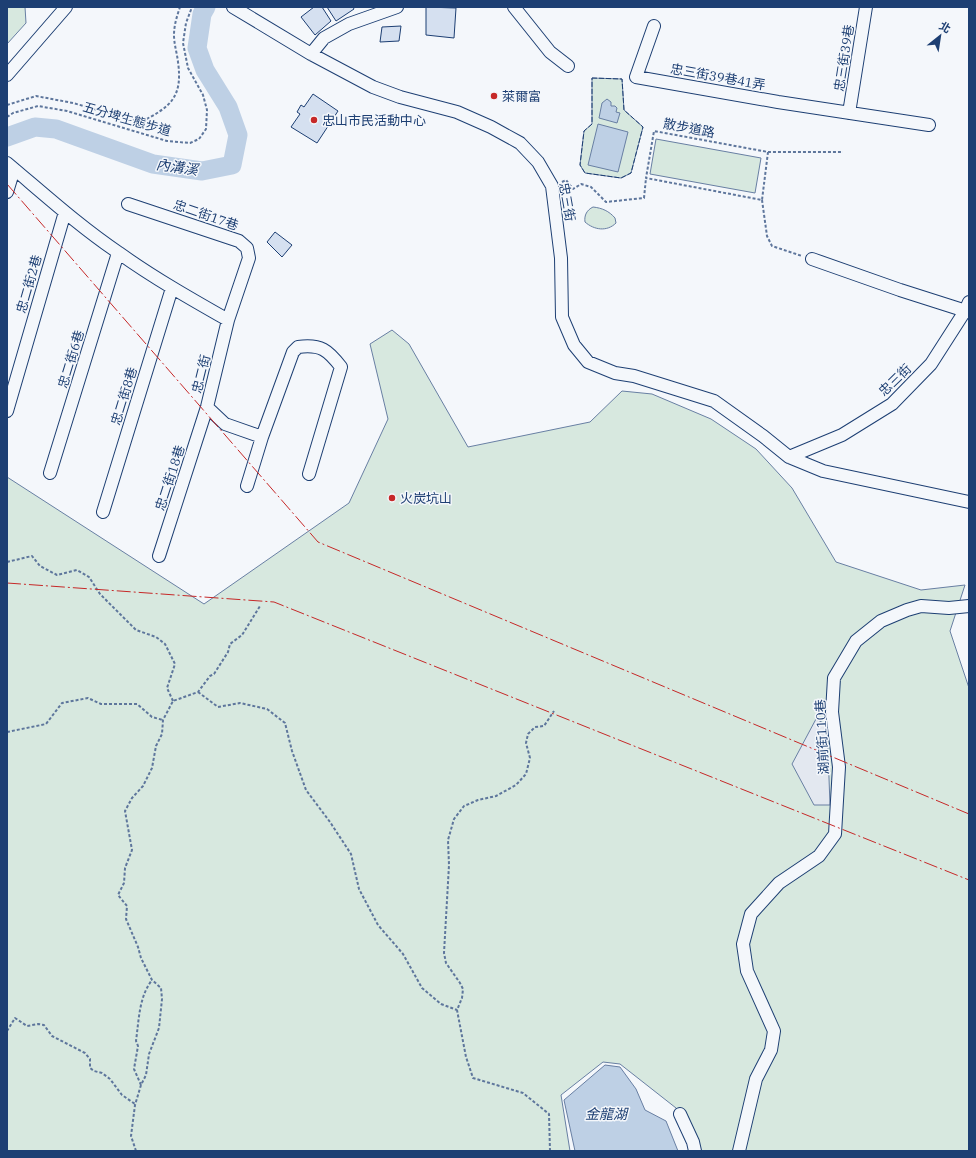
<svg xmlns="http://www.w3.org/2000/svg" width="976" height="1158" font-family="'IBM Plex Serif','Noto Sans TC',serif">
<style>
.green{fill:#d7e8df;stroke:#687fa3}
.parking{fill:#e3e8f0;stroke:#687fa3}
.water{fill:#bed0e5;stroke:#687fa3}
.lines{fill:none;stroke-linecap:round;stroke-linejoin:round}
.river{stroke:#bed0e5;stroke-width:19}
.building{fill:#d5e0f0;stroke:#1d3f73}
.minor-casing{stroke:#1d3f73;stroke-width:14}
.path{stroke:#5e769c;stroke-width:2;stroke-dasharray:3 2;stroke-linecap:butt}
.minor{stroke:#f4f7fb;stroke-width:12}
.fence{stroke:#1d3f73;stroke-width:1;stroke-dasharray:5 2;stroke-linecap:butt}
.power{stroke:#c62828;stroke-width:1;stroke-dasharray:14 3 2 3;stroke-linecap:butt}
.poi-dot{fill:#c62828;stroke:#f4f7fb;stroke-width:1.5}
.labels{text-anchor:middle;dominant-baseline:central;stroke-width:3;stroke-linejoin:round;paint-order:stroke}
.street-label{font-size:13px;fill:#1d3f73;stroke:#f4f7fb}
.poi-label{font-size:13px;fill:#1d3f73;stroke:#f4f7fb;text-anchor:start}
.water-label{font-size:14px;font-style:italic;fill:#1d3f73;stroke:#f4f7fb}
</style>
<rect width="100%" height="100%" fill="#f4f7fb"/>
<path class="green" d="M7 7H25L26 23 7 44Z
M592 78 622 79 624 110 643 127 631 173 621 178 585 173 580 165 584 131 592 124Z
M656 139 761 158 755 193 650 174Z
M593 207C602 208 609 211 615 218L616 223C607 232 594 230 585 222 584 215 587 210 593 207Z
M392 330 409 344 468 447 590 422 622 391 652 394 711 419 756 449 792 488 836 562 921 590 965 585 950 631 969 688V1151H693L676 1108 620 1064 603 1062 561 1095 570 1151H7V477L204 604 349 503 388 419 370 344Z"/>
<path class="parking" d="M816 719 827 725 830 805H814L792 764Z"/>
<path class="water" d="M607 99 611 102V106H615L617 108 616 112 620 113 617 123 599 118 602 103Z
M598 124 628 132 618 172 588 165Z
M605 1065 620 1067 636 1089 645 1110 666 1121 678 1151H575L564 1100Z"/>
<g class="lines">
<path class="river" d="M7 137 35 127 56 129 153 164 202 171 232 165 238 135 228 107 205 70 197 48 202 14 206 7"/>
</g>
<path class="building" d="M314 7H322L331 21 315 35 301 17Z
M327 7H353L354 9 336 21Z
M426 7 456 8 454 38 426 35Z
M401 26 399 41 380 42 382 27Z
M313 94 338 111 317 143 291 127 300 114 297 112 301 105 304 107Z
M275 232 292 245 282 257 267 242Z"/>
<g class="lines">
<g class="minor-casing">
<path id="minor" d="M233 7 311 54 373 87 400 97 457 112 491 127 520 143 538 162 552 186 561 258 562 317 574 345 588 362 615 373 634 376 714 401 763 436 789 457 842 435 892 404 931 364 965 311 969 302
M514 7 550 52 568 66
M654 26 636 77 778 102 929 125
M311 54 324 38 349 24 397 7
M7 75 66 7
M849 113 866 7
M7 163C44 194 79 226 119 253 154 278 191 299 228 320
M7 192 14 169
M128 204 239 241 247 248 249 258 228 320 207 407 159 556
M812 259 900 290 969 312
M207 407 225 424 262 437 293 352 298 347C321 344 328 350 341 367L309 474
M7 411 65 212
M789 457 823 471 969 502
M50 473 118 253
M247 486 262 437
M103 512 172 288
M680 1114 693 1142 695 1151
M739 1151 756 1079 771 1050 774 1031 747 971 743 944 751 914 779 883 819 856 835 834 839 767 832 712 834 678 856 641 881 621 907 610 921 606 949 608 969 606"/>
</g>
<path class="path" d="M7 105 36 96 73 103 141 122C170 107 183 98 178 62 177 53 174 44 174 35 174 25 177 16 180 7
M7 117 13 113 38 106 67 111 167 141 190 143 199 139 206 129 207 110 203 95 188 68 183 43 186 23 192 7
M768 152 762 200 646 178 654 131 768 152H843
M562 182 566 180 573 189 581 184 591 187 606 202 644 198 646 178
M762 200 767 236 772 246 802 256
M7 562 32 556 40 566 57 575 77 570 89 577 100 594 136 630 156 637 165 644 175 664 167 688 173 701
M198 692 218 707 240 703 267 709 285 723 292 751 306 790 330 822 351 854 359 889 378 925 403 954 422 988 441 1004 457 1010
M7 732 46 724 62 703 88 698 101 704H137L152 717 163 720
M7 1031 15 1018 27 1026 38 1024 44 1025 52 1036 85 1053 90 1059V1068L94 1071 102 1073 110 1079 122 1095 135 1104
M141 1085 134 1069 138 1046 136 1041C139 1019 139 997 152 980
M136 1151 131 1136 135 1105 141 1085 146 1075 149 1054 159 1028 162 999 161 988 152 980 141 958 138 947 126 919 127 906 118 895 124 883 125 868 132 850 125 811 132 798 143 786 152 768 156 746 162 734 163 720 173 701 198 692 210 676 214 674 228 652 230 644 242 635 260 606
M550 1151 549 1114 523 1093 473 1078 466 1057 457 1010 462 998 463 989 460 983 446 963 444 953 449 865 448 840 454 819 464 806 478 800 496 796 516 785 526 774 530 758 526 743 528 734 535 727 544 726 554 711"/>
<use href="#minor" class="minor"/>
<path class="fence" d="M592 78 622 79 624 110 643 127 631 173 621 178 585 173 580 165 584 131 592 124Z"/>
<path class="power" d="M7 184 318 542 969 814
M7 583 274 602 969 880"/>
</g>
<g class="poi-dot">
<circle cx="494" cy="96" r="4"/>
<circle cx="314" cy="120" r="4"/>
<circle cx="392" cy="498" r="4"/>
</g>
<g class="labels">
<g class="street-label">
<text transform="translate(844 58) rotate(-81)">忠三街39巷</text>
<text transform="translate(718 77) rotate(10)">忠三街39巷41弄</text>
<text transform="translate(127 119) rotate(16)">五分埤生態步道</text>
<text transform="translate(689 128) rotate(11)">散步道路</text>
<text transform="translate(567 202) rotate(80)">忠三街</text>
<text transform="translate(206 215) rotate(19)">忠二街17巷</text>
<text transform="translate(29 284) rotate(-74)">忠二街2巷</text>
<text transform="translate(71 359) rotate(-73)">忠二街6巷</text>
<text transform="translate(201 374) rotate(-76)">忠二街</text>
<text transform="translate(895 380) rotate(-44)">忠三街</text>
<text transform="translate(124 396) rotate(-73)">忠二街8巷</text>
<text transform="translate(170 478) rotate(-72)">忠二街18巷</text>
<text transform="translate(822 737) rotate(-93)">湖前街110巷</text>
</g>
<g class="poi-label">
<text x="502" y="96">萊爾富</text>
<text x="322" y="120">忠山市民活動中心</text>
<text x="400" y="498">火炭坑山</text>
</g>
<g class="water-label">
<text transform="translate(177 167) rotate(8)">內溝溪</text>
<text x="606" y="1114">金龍湖</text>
</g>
</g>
<rect width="976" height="1158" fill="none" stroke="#1d3f73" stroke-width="16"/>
<g transform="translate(940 36) rotate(30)" stroke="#f4f7fb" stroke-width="3" paint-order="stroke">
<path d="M0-3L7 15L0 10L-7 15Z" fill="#1d3f73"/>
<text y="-6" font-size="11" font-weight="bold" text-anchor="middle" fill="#1d3f73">北</text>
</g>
</svg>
